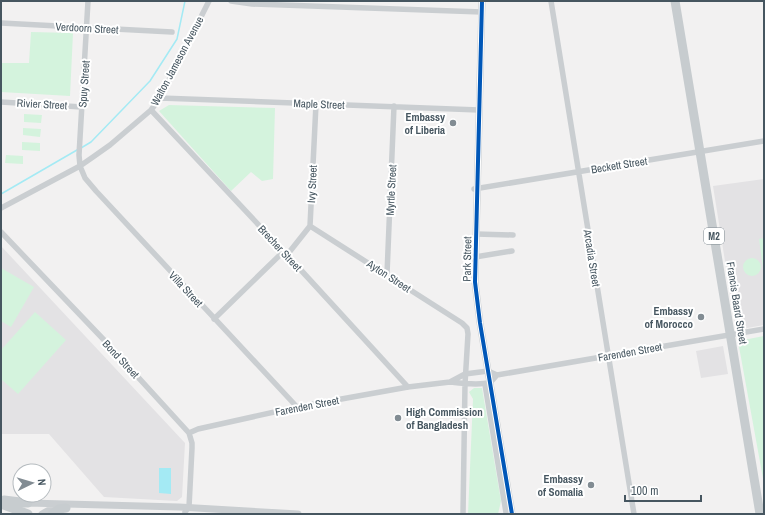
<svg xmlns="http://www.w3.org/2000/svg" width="765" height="515" font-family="'Archivo Narrow',sans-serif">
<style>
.education{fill:#e3e2e4}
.green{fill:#d4f3dd}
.water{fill:#a4eaf4}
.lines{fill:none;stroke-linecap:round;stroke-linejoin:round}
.stream{stroke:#a4eaf4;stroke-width:1.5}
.minor{stroke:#caced1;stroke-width:5.5}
.tertiary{stroke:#caced1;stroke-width:7}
.primary{stroke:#c7cccf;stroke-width:9}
.cycleway-casing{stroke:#fff;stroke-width:6}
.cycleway{stroke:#0057b8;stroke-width:4}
.poi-dot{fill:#828c93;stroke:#fff;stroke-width:1.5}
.labels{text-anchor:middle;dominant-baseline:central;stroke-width:4;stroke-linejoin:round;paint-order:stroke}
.shield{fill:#fff;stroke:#7e8990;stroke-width:1}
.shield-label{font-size:10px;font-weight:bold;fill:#465660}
.street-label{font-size:11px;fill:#465660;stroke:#fff}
.poi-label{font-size:11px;font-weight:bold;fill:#465660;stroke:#fff;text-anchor:end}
</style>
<rect width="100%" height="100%" fill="#f2f1f1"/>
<path class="education" d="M764 179V325L736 330 713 186Z
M1 246 185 443 182 497 177 501 104 497 49 434H1Z
M723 346 728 374 701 378 696 351Z"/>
<path class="green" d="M31 32 73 33 70 96 1 92 2 63H29Z
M169 105 275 108 273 179 262 181 251 172 231 191 159 111Z
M24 114 42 115 41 123 24 122Z
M23 128 41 129 40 137 23 135Z
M22 142 40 143V151L22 150Z
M6 155 23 156V164L5 163Z
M764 238V275L759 239Z
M743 267a9 9 0 1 1 18 0a9 9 0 1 1-18 0Z
M1 268 34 287 11 327 1 321Z
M35 312 66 340 18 394 1 379V350Z
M764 336V484L738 341Z
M474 388H482L501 501 498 514H468L473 399 469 392Z"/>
<path class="water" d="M159 468H171V494L159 493Z"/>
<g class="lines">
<path class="stream" d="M81 148 91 142 150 81 177 39 185 1
M1 194 77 150"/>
<path class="minor" d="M88 1 79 155 80 166 85 178 96 191 297 407
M231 1 252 4 482 12
M551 1 634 514
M1 23 172 32
M160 98 479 110
M1 102 82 107
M151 110 299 268 408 387
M474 189 764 141
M1 208 80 166 93 157 110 145 151 110 160 98 209 1
M310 226 462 323 467 328 468 334 465 384 463 514
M1 232 105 341 189 433 192 443V448L189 507 185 512
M476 234 513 235
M287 255 310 226 316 104
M475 257 512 251
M387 274 394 106
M214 319 283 252
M450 382C459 383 481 386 490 382 492 381 495 377 497 375L764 329
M189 433 198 429 297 407 408 387 450 382 465 374 488 371 497 375"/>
<path class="tertiary" d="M482 1 475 282 480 323 512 514
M486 386 507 514
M24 504 28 503 179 507 298 514
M42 514 51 509 60 508"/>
<path class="primary" d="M675 1 760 514
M4 500 28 503
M1 504 28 514
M52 514 59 509 66 508"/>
<g class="cycleway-casing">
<path id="cycleway" d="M482 1 475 282 480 323 512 514"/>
</g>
<use href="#cycleway" class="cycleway"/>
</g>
<g class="poi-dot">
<circle cx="453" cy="123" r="4"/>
<circle cx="701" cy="317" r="4"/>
<circle cx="398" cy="418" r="4"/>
<circle cx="591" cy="485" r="4"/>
</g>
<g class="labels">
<rect class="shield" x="704" y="228" width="20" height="16" rx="3"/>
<g class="shield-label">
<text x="714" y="236">M2</text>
</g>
<g class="street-label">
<text transform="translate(87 28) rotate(3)">Verdoorn Street</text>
<text transform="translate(177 61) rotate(-62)">Walton Jameson Avenue</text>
<text transform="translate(84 84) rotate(-86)">Spuy Street</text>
<text transform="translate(42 104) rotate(3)">Rivier Street</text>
<text transform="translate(319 104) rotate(2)">Maple Street</text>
<text transform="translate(619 165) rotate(-9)">Beckett Street</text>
<text transform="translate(312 184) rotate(-87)">Ivy Street</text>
<text transform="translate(391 190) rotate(-87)">Myrtle Street</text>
<text transform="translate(280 248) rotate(47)">Brecher Street</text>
<text transform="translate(592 258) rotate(81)">Arcadia Street</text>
<text transform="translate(467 259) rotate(-89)">Park Street</text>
<text transform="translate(389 276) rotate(33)">Ayton Street</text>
<text transform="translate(186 289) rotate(47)">Villa Street</text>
<text transform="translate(737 303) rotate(81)">Francis Baard Street</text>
<text transform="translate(630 352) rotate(-10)">Farenden Street</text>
<text transform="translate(121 359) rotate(47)">Bond Street</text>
<text transform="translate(307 406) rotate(-11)">Farenden Street</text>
</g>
<g class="poi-label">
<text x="445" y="117">Embassy<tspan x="445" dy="13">of Liberia</tspan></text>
<text x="693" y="311">Embassy<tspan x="693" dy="13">of Morocco</tspan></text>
<text x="406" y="412" text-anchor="start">High Commission<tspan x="406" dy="13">of Bangladesh</tspan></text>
<text x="583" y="479">Embassy<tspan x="583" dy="13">of Somalia</tspan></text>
</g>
</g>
<rect width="765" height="515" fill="none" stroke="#465660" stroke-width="4"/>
<g transform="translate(32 483) rotate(85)"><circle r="19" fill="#ffffff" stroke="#b5bbbf"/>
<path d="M0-3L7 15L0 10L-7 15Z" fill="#828c93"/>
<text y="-6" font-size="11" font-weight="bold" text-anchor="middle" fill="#465660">N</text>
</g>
<path d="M625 495v6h76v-6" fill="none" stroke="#465660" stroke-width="2"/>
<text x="631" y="495" font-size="12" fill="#465660" stroke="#ffffff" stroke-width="3" paint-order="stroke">100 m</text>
</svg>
